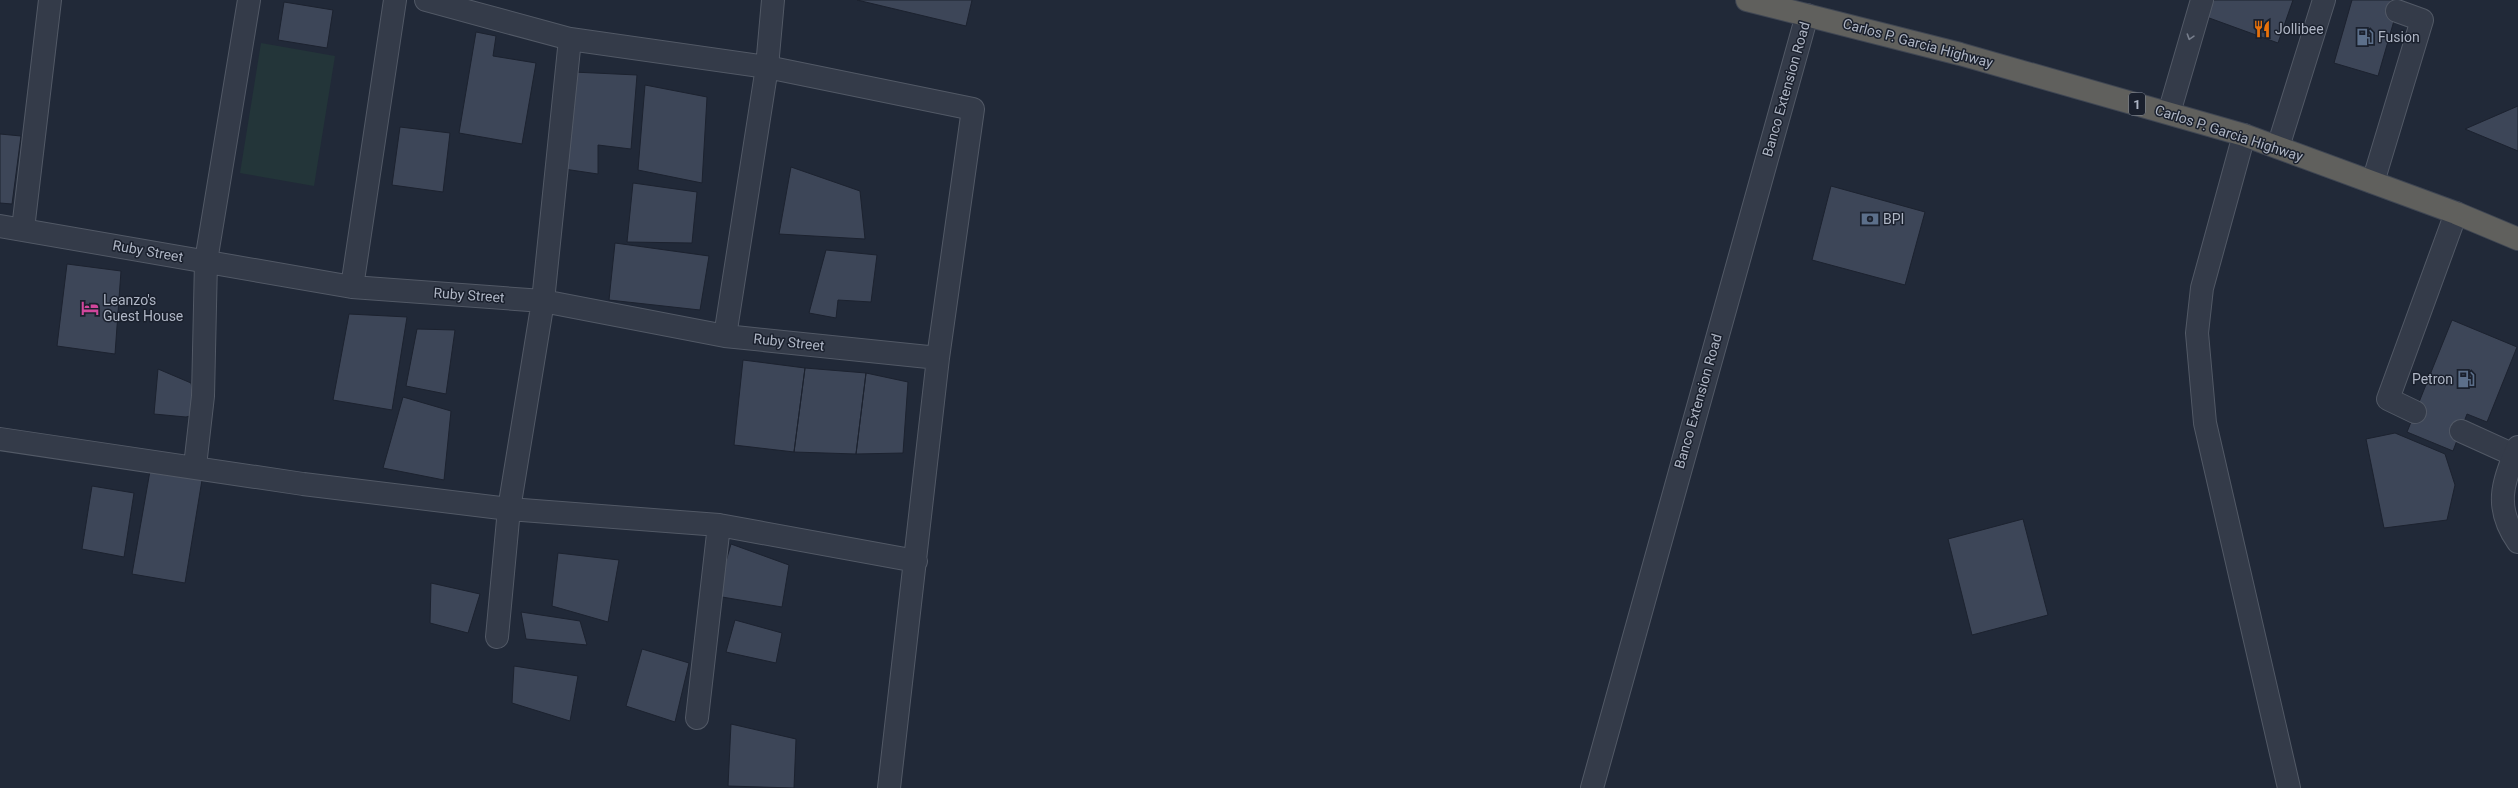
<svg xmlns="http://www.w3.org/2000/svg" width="2518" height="788" font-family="Roboto,sans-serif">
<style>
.green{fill:#233539}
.building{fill:#3d4658;stroke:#1c222f}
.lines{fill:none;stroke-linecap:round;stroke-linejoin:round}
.service-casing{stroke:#525966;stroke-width:24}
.minor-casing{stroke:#525966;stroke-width:24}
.trunk-casing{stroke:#3f4653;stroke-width:24}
.service{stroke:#343b49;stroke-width:22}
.minor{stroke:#343b49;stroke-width:22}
.trunk{stroke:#60605d;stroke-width:22}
.oneway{stroke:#787f8d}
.labels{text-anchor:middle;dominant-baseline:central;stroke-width:3;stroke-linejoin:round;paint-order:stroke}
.shield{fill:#1a202d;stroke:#828997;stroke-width:1}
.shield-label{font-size:13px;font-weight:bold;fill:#afb6c5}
.poi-label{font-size:14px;fill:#afb6c5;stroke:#1a202d;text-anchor:start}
.street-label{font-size:14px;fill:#afb6c5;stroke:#1a202d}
</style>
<rect width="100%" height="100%" fill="#212938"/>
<path class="green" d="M261 43 335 56 314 186 240 173Z"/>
<path class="building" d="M857 0H972L966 26Z
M2207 0H2293L2278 43 2201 15Z
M2352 0H2400L2378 76 2334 63Z
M284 2 333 10 327 48 278 40Z
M476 32 496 36 493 56 536 63 522 144 459 133Z
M573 72 637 75 631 149 598 145V174L564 169Z
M645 85 707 97 702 183 638 170Z
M2518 106V151L2465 129Z
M400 127 450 133 443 192 392 185Z
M0 134 21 136 12 204 0 203Z
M791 167 860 191 865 239 779 234Z
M633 183 697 192 692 243 627 242Z
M1831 186 1925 212 1905 285 1812 260Z
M615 243 709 256 700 310 609 300Z
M826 250 877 255 871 302 838 300 836 318 809 313Z
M67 264 121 271 115 354 57 346Z
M349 314 407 317 392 410 333 400Z
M2452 320 2517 347 2487 422 2467 414 2453 451 2407 432Z
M417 329 455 330 446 394 406 386Z
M743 360 805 368 794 452 734 445Z
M805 368 866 373 856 454 794 452Z
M158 369 191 383 198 414 186 417 154 414Z
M866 373 908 382 903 453 856 454Z
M403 397 451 411 444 480 383 468Z
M2395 433 2445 454 2455 485 2447 520 2384 528 2366 439Z
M150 471 202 480 185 583 132 574Z
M92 486 134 493 124 557 82 549Z
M2023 519 2048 615 1972 635 1948 539Z
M731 544 789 565 782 607 716 596Z
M558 553 619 560 608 622 552 606Z
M431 583 480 594 468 633 430 623Z
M521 612 580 621 587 645 526 639Z
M735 620 782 633 776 663 726 652Z
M642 649 689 663 675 722 626 706Z
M514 666 578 676 570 721 512 703Z
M731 724 796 739 794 788 728 786Z"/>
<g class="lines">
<g class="service-casing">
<path id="service" d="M2169 113 2202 0
M2244 135 2202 288 2197 333 2205 423 2289 788
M2278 147 2324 0
M2373 182 2422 20 2397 11
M2415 412 2388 399 2456 213
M2461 431 2514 455"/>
</g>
<g class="minor-casing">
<path id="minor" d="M426 0 570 39 767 67 973 109 938 358 889 788
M0 226 352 287 543 301 725 336 938 358
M23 229 50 0
M352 287 395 0
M725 336 767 67 773 0
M0 439 303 484 509 509 719 525 916 561
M2518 447C2502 482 2494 508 2518 542
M195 466 203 396 206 261 249 0
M497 637 509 509 543 301 570 39
M697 718 719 525
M1592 788 1807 15"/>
</g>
<g class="trunk-casing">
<path id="trunk" d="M1747 0 1960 54 2244 135 2456 213 2518 239"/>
</g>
<use href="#service" class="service"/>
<use href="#minor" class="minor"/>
<use href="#trunk" class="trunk"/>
</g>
<defs><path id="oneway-chevron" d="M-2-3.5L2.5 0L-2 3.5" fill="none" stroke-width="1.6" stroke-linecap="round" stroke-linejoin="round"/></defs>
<use class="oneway" href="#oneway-chevron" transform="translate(2190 37) rotate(108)"/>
<defs>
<g id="restaurant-bare" transform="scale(1.38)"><path d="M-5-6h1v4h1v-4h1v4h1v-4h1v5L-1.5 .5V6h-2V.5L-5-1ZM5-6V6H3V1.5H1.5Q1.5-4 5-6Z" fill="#e8710a" stroke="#1a202d" stroke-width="2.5" paint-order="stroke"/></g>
<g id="fuel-bare" transform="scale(1.38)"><path d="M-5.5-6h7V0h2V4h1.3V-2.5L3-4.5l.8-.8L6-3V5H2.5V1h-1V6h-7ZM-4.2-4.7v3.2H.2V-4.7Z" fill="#5c6f8a" stroke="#1a202d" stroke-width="2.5" paint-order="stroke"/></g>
<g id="bank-bare" transform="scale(1.38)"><path d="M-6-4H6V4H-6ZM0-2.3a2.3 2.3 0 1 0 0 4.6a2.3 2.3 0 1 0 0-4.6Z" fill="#5c6f8a" stroke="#1a202d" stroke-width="2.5" paint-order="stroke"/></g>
<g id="hotel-bare" transform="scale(1.38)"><path d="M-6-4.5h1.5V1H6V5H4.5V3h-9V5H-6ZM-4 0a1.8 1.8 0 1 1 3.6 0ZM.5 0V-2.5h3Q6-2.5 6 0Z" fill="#d1479c" stroke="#1a202d" stroke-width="2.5" paint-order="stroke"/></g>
</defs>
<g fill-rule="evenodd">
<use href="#restaurant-bare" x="2262" y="29"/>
<use href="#fuel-bare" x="2365" y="37"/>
<use href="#bank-bare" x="1870" y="219"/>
<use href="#hotel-bare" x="90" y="308"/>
<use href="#fuel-bare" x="2466" y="379"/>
</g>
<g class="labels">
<rect class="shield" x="2129" y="93" width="16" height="22" rx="3"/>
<g class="shield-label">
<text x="2137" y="104">1</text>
</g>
<g class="poi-label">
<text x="2275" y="29">Jollibee</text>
<text x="2378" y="37">Fusion</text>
<text x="1883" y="219">BPI</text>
<text x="103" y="300">Leanzo's<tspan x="103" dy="16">Guest House</tspan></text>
<text x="2453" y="379" text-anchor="end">Petron</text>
</g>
<g class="street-label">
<text transform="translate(1918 43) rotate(15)">Carlos P. Garcia Highway</text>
<text transform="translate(1786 89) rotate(-74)">Banco Extension Road</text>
<text transform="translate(2229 133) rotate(18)">Carlos P. Garcia Highway</text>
<text transform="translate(148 251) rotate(10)">Ruby Street</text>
<text transform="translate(469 295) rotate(4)">Ruby Street</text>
<text transform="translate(789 342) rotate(6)">Ruby Street</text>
<text transform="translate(1698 401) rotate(-74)">Banco Extension Road</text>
</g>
</g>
</svg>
